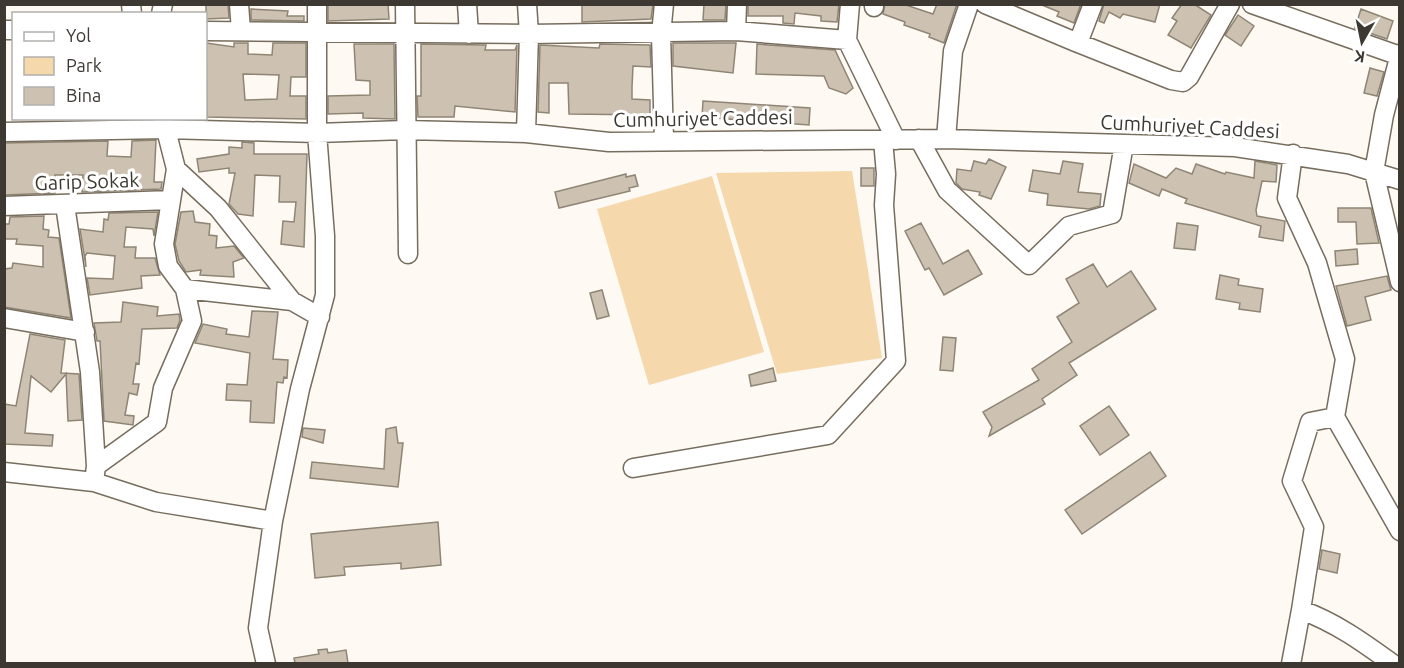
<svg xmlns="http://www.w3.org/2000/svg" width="1404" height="668" font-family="Ubuntu,sans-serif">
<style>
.green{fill:#f5d9ad}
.building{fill:#cdc2b2;stroke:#8f8575;stroke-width:1.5;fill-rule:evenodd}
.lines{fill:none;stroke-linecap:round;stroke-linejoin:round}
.minor-casing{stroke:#776d5e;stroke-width:21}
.minor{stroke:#fff;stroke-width:18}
.labels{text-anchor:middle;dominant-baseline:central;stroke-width:6;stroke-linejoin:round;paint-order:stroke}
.street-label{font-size:20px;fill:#3d3932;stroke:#fff}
</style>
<rect width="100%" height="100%" fill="#fef9f2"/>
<path class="green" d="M852 171 882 358 777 374 716 173Z
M712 176 764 352 649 385 597 209Z"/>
<path class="building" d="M206 4H228L229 18 206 19Z
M328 4H388L389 19 328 21Z
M582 4H653L651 19 582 22Z
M704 4H726L725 20H703Z
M748 4H839L837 22 821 21V16L795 13 794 24 783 23V16H748Z
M885 4H903L933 14 937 4H957L944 43 929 37 930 34 904 25 905 22 883 14Z
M1060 4H1081L1074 23 1057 16 1059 12 1042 5Z
M1104 4H1160L1155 22 1123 14 1120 18 1109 12 1104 23 1099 21Z
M1182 4H1194L1211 15 1191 48 1168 35 1177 21 1172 18Z
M251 9 288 11 287 16H304V21L251 20Z
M1361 9 1393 21 1387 39 1355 28Z
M1238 15 1254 26 1241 46 1225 35Z
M206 43 234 47V43H248V54L272 55 273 43H306V77H291L290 96H306V119L207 117ZM243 74 279 75 277 99 245 100Z
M673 43H736L733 73 673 66Z
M354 44H394L395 119 363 118V113L328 114V96L370 95V81L356 80Z
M421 44 486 45 485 50H515L517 45 515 112 455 106 454 117H418L417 96H421Z
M600 44 650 45 651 67 633 66 632 87V99L650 100V115L569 114 568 83H549V113L538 112 540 45 599 48Z
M757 44 835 50 853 88 846 94 829 88 824 76 756 74Z
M1370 68 1384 72 1377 96 1364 93Z
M703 101 810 108 809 125 702 117Z
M156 140 154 182H162L161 189 82 192 83 175H55V193L4 195V143L108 141 107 156 131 157 132 141Z
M242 142 254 143V154H307L304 247 281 244 283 221 294 222 296 202H279L280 176 255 175 253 216 238 214 229 204 235 173H229V168L199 172 197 159 229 154V147L242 148Z
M989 159 1006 167 991 199 979 195 980 192 962 189 956 183 957 169 971 171 974 161 986 164Z
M1063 161 1083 164 1078 192 1101 194 1100 206 1089 209 1047 205 1048 194 1029 191 1033 170 1060 174Z
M1255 161 1277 165 1276 182 1262 181 1256 210 1257 216 1285 221 1283 241 1259 237 1261 226 1185 203 1187 199 1162 189 1159 196 1129 183 1134 164 1166 178 1176 168 1192 174 1196 164 1225 174 1226 172 1254 178Z
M861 168H874V186H861Z
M626 174V177L635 175 638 186 629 188 630 191 559 208 555 192Z
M1338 208H1371L1379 243 1357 244 1356 222H1338Z
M193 211 195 222 210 224 209 235 217 236 216 248 234 246 244 258 233 262 234 277 200 275 201 270 186 272 179 261 175 244 181 212Z
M158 212 154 236 153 229 126 227 124 247H136L135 258H155L160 275 141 276 142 288 90 295 87 278 113 279 115 256 87 253 85 256 86 267 80 229 103 232 104 219 108 220 109 213Z
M44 216 43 229 49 230 48 237 59 238 71 318 4 307V269L12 268 13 263 43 267V246L16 244 17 239H4V224H9L10 217Z
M921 223 943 264 968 250 982 274 944 295 929 268 925 270 905 231Z
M1177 223 1198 226 1195 250 1174 248Z
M1357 249 1358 264 1336 266 1335 251Z
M1093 264 1107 287 1131 271 1156 309 1069 363 1077 375 1042 399 1045 404 989 436 992 427 983 412 1039 380 1032 369 1072 342 1057 317 1079 303 1066 279Z
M1220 275 1239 279 1238 285 1263 289 1260 312 1239 309 1240 303 1216 299Z
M1387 276 1391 290 1365 297 1371 320 1347 326 1336 286Z
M602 290 609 316 597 319 590 293Z
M123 302 158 307 157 316 179 314 180 320 177 328 142 329 139 364 136 363 133 384H139L137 395 129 393 125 415 134 416 133 425 104 421 100 341H97L94 323 121 322Z
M252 311 278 312 273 359 288 360 287 378 284 377 283 383 277 382 274 423 250 422 251 401 226 400 227 384 247 385 250 353 195 343 203 324 227 329 226 334 249 337Z
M30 334 65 340 61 373 79 374 82 420 68 421 66 374 51 392 31 376 25 433 53 435 52 446 4 444V404L16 406Z
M943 337 956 338 953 371 940 370Z
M773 368 776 381 751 386 749 375Z
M1109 406 1129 435 1100 455 1080 426Z
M396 427 398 443H403L398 487 310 478 312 462 384 469 386 429Z
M303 428 325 430 323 443 302 437Z
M1150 452 1166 476 1082 534 1065 510Z
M438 522 441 565 401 569V563L344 567 345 575 315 578 311 534Z
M1322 550 1340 554 1337 573 1319 569Z
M327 649 328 653 346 650 348 663H295L294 658 319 654 318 650Z"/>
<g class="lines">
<g class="minor-casing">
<path id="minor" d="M131 4 132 14
M239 4 241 31
M405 4 408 254
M467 4 469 34
M664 4 661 34 664 141
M850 4 847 40 896 140
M985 4 1078 43 1093 4
M1252 4 1400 56
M874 7V4
M161 14 163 4
M4 30H14
M206 31 529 34 736 31 847 40
M736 31 737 4
M1078 43 1171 80 1183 82 1189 77 1230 4
M1400 54 1384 115 1374 172 1400 282
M163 118 176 169 218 208 292 301 320 317
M4 132 165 129 317 133 405 130 526 133 609 142 946 139 1235 147 1348 164 1400 180
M526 133 529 34 527 4
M919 139 947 190 1029 265 1069 226 1112 214 1124 144
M946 139 953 51 969 4
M1293 154 1287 198 1317 263 1345 359 1335 417 1310 422 1292 481 1314 527 1301 610C1335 622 1364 643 1393 664
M65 205 90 372 96 466 94 482
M4 206 171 200
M185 289 292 301
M4 318 85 332
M1335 417 1400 531
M96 466 157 422 163 388 192 321 185 289 168 266 164 244 176 169
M633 468 828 435 896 361 884 205 886 174 883 140
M4 472 94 482 156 502 273 521
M266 664 258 628 273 521 300 389 325 295V236L317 133V4
M1291 664 1301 610"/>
</g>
<use href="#minor" class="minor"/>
</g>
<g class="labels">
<g class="street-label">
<text transform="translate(703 118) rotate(-1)">Cumhuriyet Caddesi</text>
<text transform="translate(1190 126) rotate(3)">Cumhuriyet Caddesi</text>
<text transform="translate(87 181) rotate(-2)">Garip Sokak</text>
</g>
</g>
<rect width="1404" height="668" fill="none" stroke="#3d3932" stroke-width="12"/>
<rect x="12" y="12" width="195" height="108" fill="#ffffff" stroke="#b1b0ad" stroke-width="1.5"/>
<rect x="24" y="32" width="30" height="9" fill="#ffffff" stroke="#b1b0ad" stroke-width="1.5"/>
<text x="66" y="42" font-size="18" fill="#3d3932">Yol</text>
<rect x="24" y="57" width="30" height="18" fill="#f5d9ad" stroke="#b1b0ad" stroke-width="1.5"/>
<text x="66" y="72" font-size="18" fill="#3d3932">Park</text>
<rect x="24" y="87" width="30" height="18" fill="#cdc2b2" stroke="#b1b0ad" stroke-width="1.5"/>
<text x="66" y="102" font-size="18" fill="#3d3932">Bina</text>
<g transform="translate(1362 42) rotate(189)" stroke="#ffffff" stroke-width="4.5" paint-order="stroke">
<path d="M0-4.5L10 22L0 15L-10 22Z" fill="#3d3932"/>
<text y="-9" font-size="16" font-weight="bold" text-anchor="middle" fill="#3d3932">K</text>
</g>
</svg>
